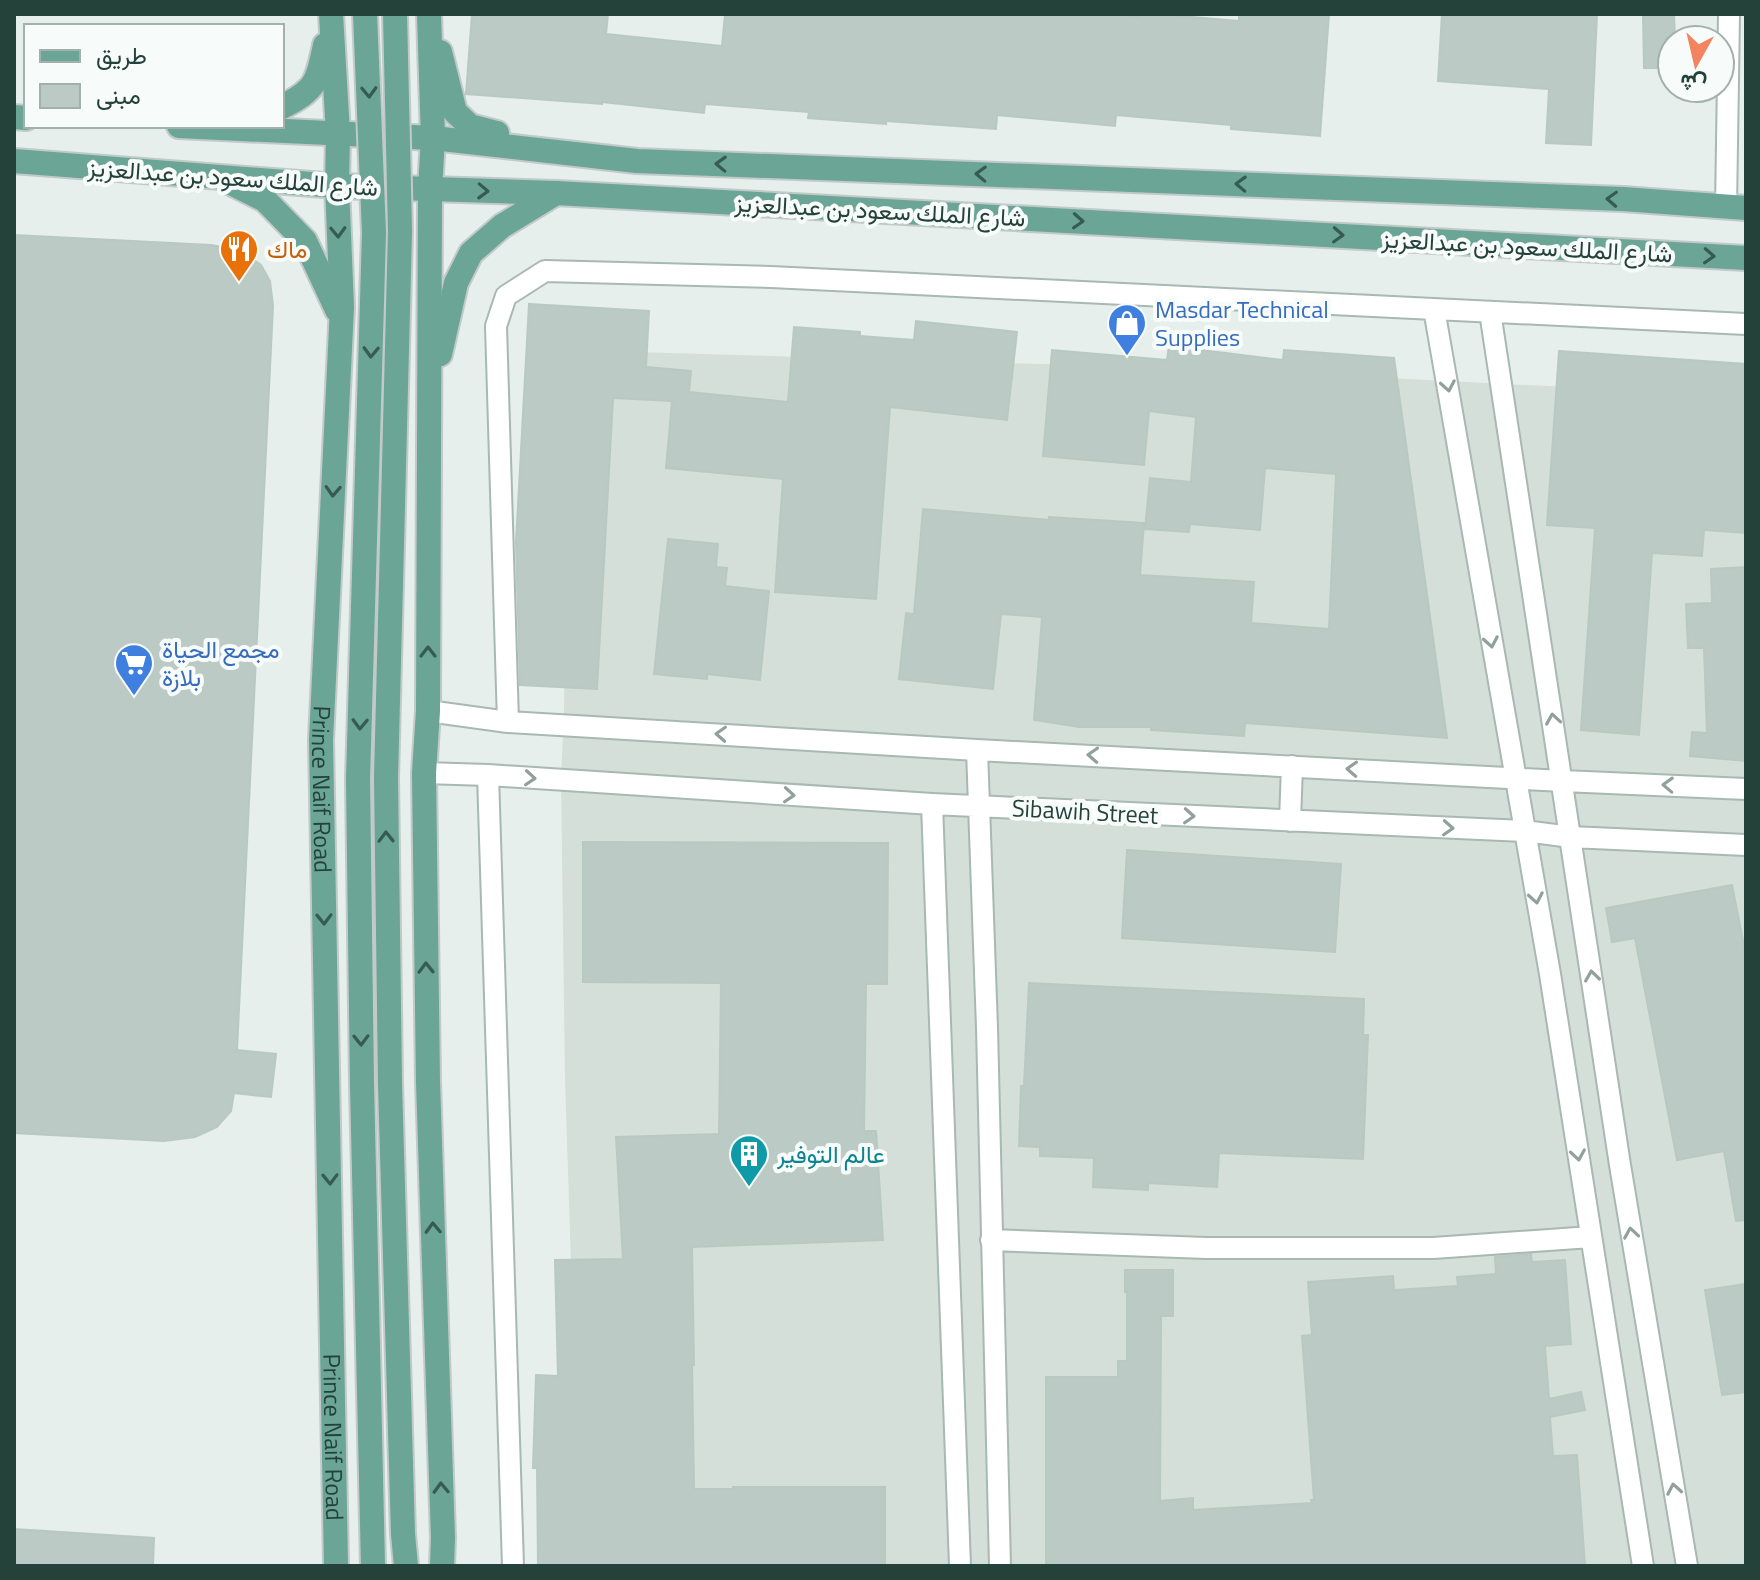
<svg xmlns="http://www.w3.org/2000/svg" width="1760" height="1580" font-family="'Titillium Web',Vazirmatn,sans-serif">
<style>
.built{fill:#d4dfda}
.building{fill:#bbcac4;stroke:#b8c9c2;stroke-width:2}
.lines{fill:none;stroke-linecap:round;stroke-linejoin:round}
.minor-casing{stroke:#a8b8b2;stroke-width:24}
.primary-casing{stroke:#c2cac8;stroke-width:28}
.minor{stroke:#fff;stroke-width:20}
.primary{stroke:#6aa596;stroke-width:24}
.primary-bridge-casing{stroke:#c2cac8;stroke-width:28;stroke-linecap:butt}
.primary-bridge{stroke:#6aa596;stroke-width:24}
.oneway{stroke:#365b51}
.oneway2{stroke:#92a09c}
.labels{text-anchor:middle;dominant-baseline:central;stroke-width:8;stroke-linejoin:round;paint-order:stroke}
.street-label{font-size:24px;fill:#24423a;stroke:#f7fbf9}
.food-label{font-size:24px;fill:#c56008;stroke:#f7fbf9;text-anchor:start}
.shop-label{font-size:24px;fill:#366cbe;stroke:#f7fbf9;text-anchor:start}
.culture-label{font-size:24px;fill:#0d838f;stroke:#f7fbf9;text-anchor:start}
</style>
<rect width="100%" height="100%" fill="#e6efeb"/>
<path class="built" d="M566 350 1208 369 1746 396V1566H579L580 1538 565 1079 561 777 564 716Z"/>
<path class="building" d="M472 14H608L606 34 722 46 725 14H1105L1140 17V14H1157L1239 21V14H1329L1320 136 1231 129V125L1116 115 1115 126 997 115 996 129 886 121V124L808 118 809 112 705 104 704 113 602 102V104L466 94Z
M1442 14H1597L1591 145 1546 143 1549 89 1438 81Z
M1643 14H1674L1675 40H1672V68H1644Z
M14 235 211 245 240 250 261 265 270 281 273 306 237 1050 276 1054 271 1097 234 1093 231 1111 217 1127 195 1137 164 1141 14 1133Z
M529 304 649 311 646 367 691 371 689 392 788 402 794 327 860 332V336L914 340 916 321 1017 332 1007 420 890 407 876 599 775 592 783 479 666 468 672 401 613 398 597 689 520 685 516 542Z
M1169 346 1283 360 1284 350 1394 358 1447 738 1245 723 1244 736 1151 730V727H1079L1034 720 1042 617 1001 614 993 689 899 679 906 613 914 614 923 509 1049 520V517L1144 523 1140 575 1254 582 1251 623 1329 629 1336 474 1265 468 1260 530 1190 524 1189 532 1145 529 1150 478 1191 482 1196 417 1149 411 1144 465 1043 456 1052 350 1167 360Z
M1559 351 1746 364V533L1704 530 1702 556 1652 553 1639 735 1581 730 1595 528 1547 525Z
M668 539 718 544 716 567 727 568 725 586 769 591 760 680 707 674V679L654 674Z
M1746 567V761L1690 756 1692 732 1707 733 1704 648H1688L1686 604 1712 603 1711 569Z
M583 842 888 843 887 984H866L864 1131H876L883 1240 692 1247 694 1365H692L694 1489H733V1487H885V1566H538L537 1468H533L536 1375 558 1376 555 1260 623 1259 616 1137 719 1134 721 983 583 982Z
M1127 850 1341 864 1335 952 1122 938Z
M1732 885 1746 956V1220L1736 1221 1724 1151 1677 1160 1635 938 1612 942 1606 908Z
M1029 983 1364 999 1363 1035H1368L1363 1159 1219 1153 1217 1187 1148 1183V1190L1093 1187 1094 1158 1040 1156V1147L1019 1146 1021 1086H1024Z
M1531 1254 1532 1262 1565 1260 1571 1344 1545 1346 1549 1399 1581 1392 1585 1410 1550 1417 1553 1456 1577 1455 1585 1566H1046V1377H1118V1361H1127V1292H1125V1270H1173V1316H1161L1160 1501 1193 1498V1510L1312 1503 1311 1500H1314L1302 1336 1312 1335 1308 1282 1393 1276 1394 1290 1458 1286 1457 1277 1496 1274 1495 1257Z
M1746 1284V1392L1722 1395 1705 1290Z
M14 1529 154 1538 153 1566H14Z"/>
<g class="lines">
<g class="minor-casing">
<path id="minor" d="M1726 208 1729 14
M1434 309 1550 974 1643 1566
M1490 312 1620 1165 1687 1566
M428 711 508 722 977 750 1563 781 1746 789
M508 722 496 326 506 296 545 271 771 277 1746 324
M977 750 987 1028 1000 1566
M424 773 488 775 932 804 1524 831 1571 837 1746 845
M488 775 513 1566
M932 804 960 1566
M1290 821 1292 766
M991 1240 1206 1248H1433L1591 1237"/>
</g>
<g class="primary-casing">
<g id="primary">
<path id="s1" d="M331 14 338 134 337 186 342 307 321 740 336 1566"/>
<path d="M429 14 433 138 430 189 428 711 424 773 428 1082 443 1538 442 1566"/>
<path d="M440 52 455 112 470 126 497 133"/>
<path d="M282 107C317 89 317 82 325 45"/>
<path d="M14 117 26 118"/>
<path d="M179 126 433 138 637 161 1623 199 1746 208"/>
<path d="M14 161 337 186 556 193 1746 258"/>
<path d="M231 183 265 200 305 241 337 310"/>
<path d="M440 354 456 283 471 253 502 226 556 193"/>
<path d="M390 1083 403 1534 406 1566"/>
<path d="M362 1084 373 1566"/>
</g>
</g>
<use href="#minor" class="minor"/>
<use href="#primary" class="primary"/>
<g class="primary-bridge-casing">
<path id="primary-bridge" d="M390 1083 386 778 400 231 395 14
M362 1084 358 779 374 233 365 14"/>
</g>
<use href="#primary-bridge" class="primary-bridge"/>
</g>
<defs><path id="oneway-chevron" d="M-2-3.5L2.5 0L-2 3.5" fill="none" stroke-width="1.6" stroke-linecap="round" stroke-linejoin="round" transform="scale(2)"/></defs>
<g class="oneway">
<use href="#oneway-chevron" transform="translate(369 92) rotate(88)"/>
<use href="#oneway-chevron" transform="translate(721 164) rotate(-178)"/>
<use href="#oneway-chevron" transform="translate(981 174) rotate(-178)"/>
<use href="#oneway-chevron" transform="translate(1241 184) rotate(-178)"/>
<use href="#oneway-chevron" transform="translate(483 191) rotate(2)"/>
<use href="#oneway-chevron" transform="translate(1612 199) rotate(-177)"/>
<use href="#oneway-chevron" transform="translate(1078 221) rotate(3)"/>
<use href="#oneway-chevron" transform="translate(338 232) rotate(88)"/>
<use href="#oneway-chevron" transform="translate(1338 235) rotate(3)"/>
<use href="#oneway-chevron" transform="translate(1709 256) rotate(3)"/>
<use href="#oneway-chevron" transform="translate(371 352) rotate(92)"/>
<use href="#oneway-chevron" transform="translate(333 491) rotate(93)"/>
<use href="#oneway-chevron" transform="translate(428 652) rotate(-90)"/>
<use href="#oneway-chevron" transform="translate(360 724) rotate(92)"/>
<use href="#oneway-chevron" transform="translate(386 837) rotate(-91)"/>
<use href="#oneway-chevron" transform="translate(324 919) rotate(89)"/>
<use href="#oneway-chevron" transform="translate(426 968) rotate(-91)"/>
<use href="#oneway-chevron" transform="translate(361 1040) rotate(89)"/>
<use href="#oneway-chevron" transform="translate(330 1179) rotate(89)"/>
<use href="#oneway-chevron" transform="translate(433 1228) rotate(-92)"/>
<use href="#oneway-chevron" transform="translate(441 1488) rotate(-92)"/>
</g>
<g class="oneway2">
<use href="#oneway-chevron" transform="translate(1448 386) rotate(80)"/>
<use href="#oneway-chevron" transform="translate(1491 642) rotate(80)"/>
<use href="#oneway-chevron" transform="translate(1553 719) rotate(-99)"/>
<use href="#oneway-chevron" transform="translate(721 734) rotate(-177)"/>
<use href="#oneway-chevron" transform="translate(1093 755) rotate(-177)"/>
<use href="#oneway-chevron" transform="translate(1352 769) rotate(-177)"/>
<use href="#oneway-chevron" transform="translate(530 778) rotate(4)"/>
<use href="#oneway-chevron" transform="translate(1668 785) rotate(-178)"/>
<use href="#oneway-chevron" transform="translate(789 795) rotate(4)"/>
<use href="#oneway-chevron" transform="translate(1189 816) rotate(3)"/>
<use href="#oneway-chevron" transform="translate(1448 828) rotate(3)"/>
<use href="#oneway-chevron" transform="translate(1536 898) rotate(80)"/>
<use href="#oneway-chevron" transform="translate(1592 976) rotate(-98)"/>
<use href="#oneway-chevron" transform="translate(1578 1155) rotate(81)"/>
<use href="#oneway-chevron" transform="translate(1631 1233) rotate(-99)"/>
<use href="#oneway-chevron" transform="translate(1674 1489) rotate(-100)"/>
</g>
<defs>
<g id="restaurant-pin" transform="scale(2)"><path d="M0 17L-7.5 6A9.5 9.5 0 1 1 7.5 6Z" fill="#e8710a" stroke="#f7fbf9"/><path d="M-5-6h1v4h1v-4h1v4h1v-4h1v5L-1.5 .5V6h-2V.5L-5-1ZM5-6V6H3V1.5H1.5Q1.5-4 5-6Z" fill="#fff"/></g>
<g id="shop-pin" transform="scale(2)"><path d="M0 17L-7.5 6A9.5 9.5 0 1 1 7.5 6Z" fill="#3f7fe0" stroke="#f7fbf9"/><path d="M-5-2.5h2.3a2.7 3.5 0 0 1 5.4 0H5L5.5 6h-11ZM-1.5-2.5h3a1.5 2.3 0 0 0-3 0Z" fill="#fff"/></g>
<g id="supermarket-pin" transform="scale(2)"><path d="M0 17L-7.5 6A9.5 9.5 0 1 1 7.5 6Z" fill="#3f7fe0" stroke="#f7fbf9"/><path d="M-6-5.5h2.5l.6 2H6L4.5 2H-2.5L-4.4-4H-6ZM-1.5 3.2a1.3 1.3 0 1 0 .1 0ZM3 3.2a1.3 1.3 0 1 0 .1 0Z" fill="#fff"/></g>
<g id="building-pin" transform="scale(2)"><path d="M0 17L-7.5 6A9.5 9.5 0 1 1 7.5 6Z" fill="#0f9aa8" stroke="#f7fbf9"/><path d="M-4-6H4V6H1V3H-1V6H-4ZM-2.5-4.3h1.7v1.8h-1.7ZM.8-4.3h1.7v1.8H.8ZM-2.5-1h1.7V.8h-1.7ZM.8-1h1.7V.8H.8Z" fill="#fff"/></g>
</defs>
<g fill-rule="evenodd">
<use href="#restaurant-pin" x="239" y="249"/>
<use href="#shop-pin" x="1127" y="323"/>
<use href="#supermarket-pin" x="134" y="663"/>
<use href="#building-pin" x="749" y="1154"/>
</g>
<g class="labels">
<g class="street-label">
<text transform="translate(233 177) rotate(4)">شارع الملك سعود بن عبدالعزيز</text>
<text transform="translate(880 210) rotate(3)">شارع الملك سعود بن عبدالعزيز</text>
<text transform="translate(1527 246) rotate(3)">شارع الملك سعود بن عبدالعزيز</text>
<text stroke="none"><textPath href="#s1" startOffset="776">Prince Naif Road</textPath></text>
<text transform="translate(1085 811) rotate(3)">Sibawih Street</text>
<text stroke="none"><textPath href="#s1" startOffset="1424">Prince Naif Road</textPath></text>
</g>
<g class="food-label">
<text x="267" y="249">ماك</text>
</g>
<g class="shop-label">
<text x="1155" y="309">Masdar Technical<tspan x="1155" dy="28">Supplies</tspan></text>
<text x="162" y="649">مجمع الحياة<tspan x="162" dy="28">بلازة</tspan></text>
</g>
<g class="culture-label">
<text x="777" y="1154">عالم التوفير</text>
</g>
</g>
<rect width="1760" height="1580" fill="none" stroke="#24423a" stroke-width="32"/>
<rect x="24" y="24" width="260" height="104" fill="#f7fbf9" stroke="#a3b1ad" stroke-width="2"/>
<rect x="40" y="50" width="40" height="12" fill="#6aa596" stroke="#a3b1ad" stroke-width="2"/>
<text x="96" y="64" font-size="24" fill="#24423a">طريق</text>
<rect x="40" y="84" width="40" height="24" fill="#bbcac4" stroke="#a3b1ad" stroke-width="2"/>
<text x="96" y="104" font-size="24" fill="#24423a">مبنى</text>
<g transform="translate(1696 64) rotate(188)"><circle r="38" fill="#f7fbf9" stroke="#a3b1ad" stroke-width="2"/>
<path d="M0-6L14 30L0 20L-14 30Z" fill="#f4845f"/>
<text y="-12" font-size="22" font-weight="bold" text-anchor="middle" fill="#24423a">ش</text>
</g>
</svg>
